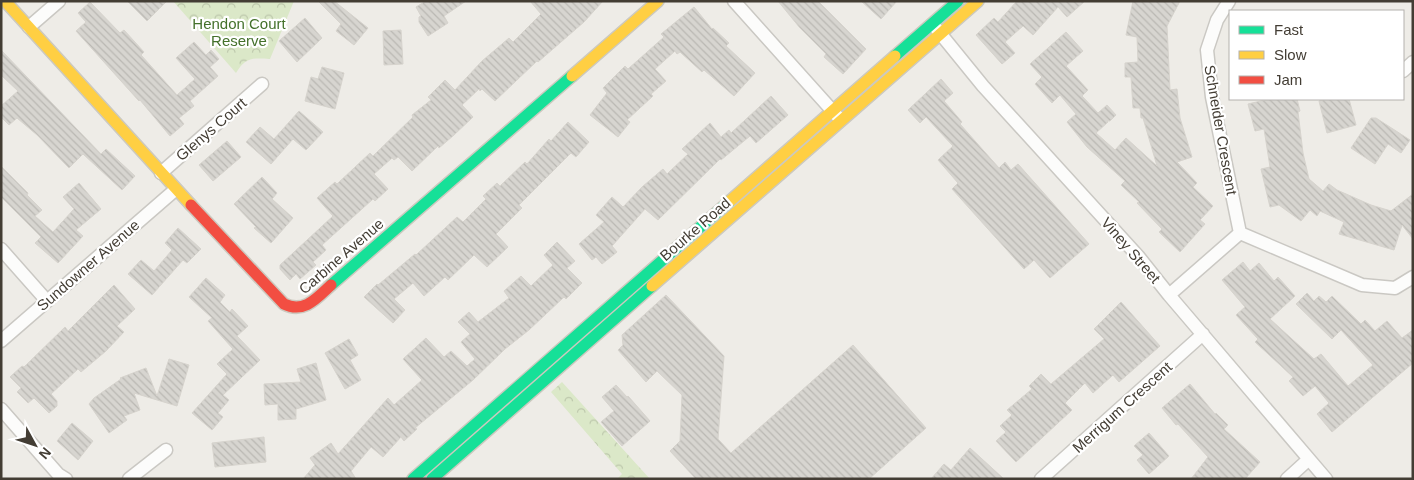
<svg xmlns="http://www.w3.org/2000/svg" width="1414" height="480" font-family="Arial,sans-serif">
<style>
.park{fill:url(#park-crowns)}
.building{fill:url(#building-back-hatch);stroke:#d6d3cd}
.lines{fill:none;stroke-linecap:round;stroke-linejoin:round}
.street-casing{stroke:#cac8c3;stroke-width:15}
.fast-casing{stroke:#ccc9bf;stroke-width:14}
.slow-casing{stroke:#ccc9bf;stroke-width:14}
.jam-casing{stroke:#ccc9bf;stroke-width:14}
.street{stroke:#fcfcfb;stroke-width:12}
.fast{stroke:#16e098;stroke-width:11}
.slow{stroke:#ffcf43;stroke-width:11}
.jam{stroke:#f24e42;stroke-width:11}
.labels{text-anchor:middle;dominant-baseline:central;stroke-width:4.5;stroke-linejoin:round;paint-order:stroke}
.park-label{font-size:15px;fill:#44712b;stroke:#fff}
.street-label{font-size:15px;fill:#433d34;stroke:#fff}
</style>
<defs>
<pattern id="park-crowns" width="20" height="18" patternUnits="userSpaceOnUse" patternTransform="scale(1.25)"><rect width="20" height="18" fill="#dbe8c8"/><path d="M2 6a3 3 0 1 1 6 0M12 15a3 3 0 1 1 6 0" fill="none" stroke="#bdc8ac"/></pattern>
<pattern id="building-back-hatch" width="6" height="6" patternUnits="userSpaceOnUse" patternTransform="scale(1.25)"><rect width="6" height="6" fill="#d7d5d0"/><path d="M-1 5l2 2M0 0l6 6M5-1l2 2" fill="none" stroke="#bab8b3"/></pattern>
</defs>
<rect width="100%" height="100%" fill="#eeece7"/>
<path class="park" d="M173 1H294L270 59C252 58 246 57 236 73Z
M562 382 650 479H617L622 474 551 392Z"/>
<path class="building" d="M127 1H167L147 21Z
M318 1H334L368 28 354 45 336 31 341 24Z
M426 1H466L444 16 448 23 428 36 419 22V17L421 16 416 7Z
M530 1H603L584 22 538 62 537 61 495 101 482 89 480 91 479 89 462 105 473 117 454 135 439 148 438 146 412 171 398 157 394 160 392 158 374 174 388 189 375 201 373 199 322 245 326 250 313 262 316 265 300 279 296 274 290 280 280 269V265L333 216 317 198 335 182 337 184 370 153 373 156 413 117 412 115 431 100 428 97 445 80 455 90 482 61 509 38 513 42 541 14Z
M778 1H818L866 49 843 74 824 57 826 54 800 28Z
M861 1H897L881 19Z
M1017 1H1085L1067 17 1058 7 1033 35 1023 26 1005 42 1015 53 1002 64 976 35 994 18 998 22Z
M1133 1H1180L1167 26 1170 90 1177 89 1180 118 1192 157 1177 162 1197 183 1193 187 1213 206 1200 220 1205 224 1180 252 1159 232 1162 229 1137 203 1139 202 1121 185 1125 181 1087 147 1067 122 1076 114 1060 95 1052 103 1035 84 1042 77 1030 64 1066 32 1083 51 1066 66 1088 90 1082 96 1098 113 1107 105 1116 115 1110 121H1107L1108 122 1096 133 1115 150 1126 138 1157 166 1143 118H1141L1140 108H1133L1131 77H1125V63L1138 62 1137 37 1126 35Z
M90 2 120 33 124 30 144 52 141 55 177 95 195 79 176 58 194 42 206 55 211 50 219 59 210 67 218 76 190 101 194 106 179 118 184 124 170 136 140 100 139 101 76 31 86 22 78 13Z
M694 7 712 29 713 28 729 43 726 46 755 73 734 96 704 70 702 72 680 52 677 54 675 51 655 69 666 81 651 94 653 96 627 120 630 122 618 137 590 115 607 93 603 88 625 66 628 69 664 37 661 34Z
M305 18 322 38 297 62 279 41Z
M401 30 403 64 384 65 383 31Z
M1 50 101 154 106 149 135 176 122 190 83 154 69 168 37 135 17 118 9 125 1 117V106L18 91 1 75Z
M322 67 344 73 335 109 305 101 311 77 318 79Z
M941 79 953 93 944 101 962 122 960 124 999 168 1005 162 1011 170 1018 164 1089 244 1050 278 1034 260 1024 269 952 189 958 183 938 160 953 146 926 117 920 123 908 110Z
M771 96 788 115 756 143 750 136 721 160 720 159 658 220 645 209 612 246 617 252 602 264 596 257 592 260 579 244 604 222 596 215 612 197 623 207 642 187 663 169 667 174 688 154 682 149 710 123 721 137 729 130 731 133Z
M1269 99H1297L1300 111 1298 112 1303 153 1309 179 1323 191 1329 184 1337 190 1371 205 1391 211 1413 194V239L1402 225 1394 250 1339 234 1344 222 1320 211 1317 216 1310 210 1301 221 1279 205 1270 207 1261 169 1270 167 1264 129 1255 131 1248 104Z
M1327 99H1349L1356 125 1327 133 1319 101Z
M299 111 323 132 306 150 293 139 271 164 246 142 260 127 274 139Z
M1371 118H1376L1410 140 1401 153 1388 144 1375 164 1351 148Z
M568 122 589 142 576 157 571 153 519 205 522 208 496 234 508 247 487 267 474 255 448 280 445 277 424 296 413 283 394 299 405 310 393 323 364 297 377 284 378 285 415 254 416 255 457 217 463 222 486 199 483 196 497 183 500 186 525 162 527 164 549 139 551 141Z
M227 141 241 157 213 181 199 165Z
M1 166 28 193 27 195 42 210 35 216 53 232 74 209 63 197 79 183 101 209 76 230 83 236 58 263 35 243 41 237 1 197Z
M262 177 277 193 272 199 293 218 271 243 254 228 256 227 234 204Z
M178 228 201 249 187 263 183 260 152 295 128 274 141 260 154 271 172 250 165 243Z
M557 242 575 261 567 268 582 283 566 299 564 297 529 330 505 349 473 380 415 428 417 429 404 441 401 437 383 457 371 447 351 471 356 479H303L315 465 310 458 331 443 338 454 388 398 394 405 422 380 403 359 426 338 444 357 451 351 467 366 475 359 461 342 470 334 458 322 469 312 478 322 509 298 504 291 521 276 531 286 553 265 544 255Z
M1243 262 1250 271 1259 263 1274 281 1278 277 1295 296 1270 319 1314 359 1321 354 1348 386 1373 365 1341 330 1332 339 1296 304 1307 293 1314 301 1319 296 1326 302 1332 296 1361 324 1365 320 1375 331 1387 321 1402 338 1413 330V363L1332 432 1317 414 1329 403 1315 386 1303 396 1289 381 1293 377 1255 342 1258 339 1236 315 1245 307 1222 280Z
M206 278 225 295 220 302 230 312 232 309 248 326 237 336 260 360 223 395 229 400 218 413 223 417 212 430 192 413 227 374 217 364 233 349 208 321 212 318 189 297Z
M114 285 135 309 117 326 124 332 106 351 81 372 78 369 51 394 57 401V406L49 413 34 398 28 403 17 392 21 388 10 377 22 366 24 367 65 327 68 331Z
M666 295 724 356 718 439 731 453 853 345 926 428 869 479H696L670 451 680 441 682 395 657 371 646 382 618 350 623 345 622 335Z
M1121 302 1160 346 1119 382 1113 375 1093 393 1085 383 1065 403 1072 410 1016 462 996 441 1006 432 1000 426 1012 415 1007 410 1032 389 1029 386 1041 374 1051 384 1104 339 1094 329Z
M349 339 358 355 350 360 361 380 345 389 325 353Z
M169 359 189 365 177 406 134 393 140 410 124 416 127 420 109 433 89 404 94 398 121 379 120 378 146 368 157 396Z
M316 363 326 400 296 409V419L278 420V404L265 405 264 384 301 382 297 369Z
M1190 384 1215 414 1216 413 1228 425 1224 429 1260 462 1245 479H1191L1208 457 1178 424 1176 425 1162 408Z
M616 385 627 397 628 396 650 421 622 446 601 422 614 411 602 397Z
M72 423 93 441 78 460 57 441Z
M1149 433 1169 456 1149 474 1137 460 1143 455 1134 446Z
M264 437 266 462 215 467 212 443Z
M970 448 1004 479H931L944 464 951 470Z"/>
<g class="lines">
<g class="street-casing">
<path id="street" d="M734 1 838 117
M1229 1 1217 20 1207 50 1212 97 1240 233
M29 27 59 1
M935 27 983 86 1138 256 1169 295 1326 479
M1403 71 1413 62
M161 173 262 84
M1240 233 1362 285 1395 288 1413 277
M1 249 47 301
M1169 295 1240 233
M1 341 175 190
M1 409 58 474 66 479
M129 479 166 450
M1041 479 1203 334
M1287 479 1309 459"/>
</g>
<g class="fast-casing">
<path id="fast" d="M895 56 958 1
M331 285 572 76
M413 479 730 201
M432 479 652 286"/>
</g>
<g class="slow-casing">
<path id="slow" d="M5 1 191 205
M572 76 658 1
M730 201 895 56
M652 286 978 1"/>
</g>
<g class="jam-casing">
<path id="jam" d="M191 205 284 304C304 314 317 298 331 285"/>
</g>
<use href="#street" class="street"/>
<use href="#fast" class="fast"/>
<use href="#slow" class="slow"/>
<use href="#jam" class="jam"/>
</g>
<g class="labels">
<g class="park-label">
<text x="239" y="23">Hendon Court<tspan x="239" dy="17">Reserve</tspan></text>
</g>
<g class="street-label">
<text transform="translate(211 129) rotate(-41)">Glenys Court</text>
<text transform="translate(1221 130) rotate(80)">Schneider Crescent</text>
<text transform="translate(695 229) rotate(-41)">Bourke Road</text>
<text transform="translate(1131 250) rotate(49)">Viney Street</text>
<text transform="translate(341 256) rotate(-41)">Carbine Avenue</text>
<text transform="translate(88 265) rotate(-41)">Sundowner Avenue</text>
<text transform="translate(1122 407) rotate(-42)">Merrigum Crescent</text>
</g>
</g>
<rect width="1414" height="480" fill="none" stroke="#433d34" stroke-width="5"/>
<rect x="1229" y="10" width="175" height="90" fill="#ffffff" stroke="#b4b1ae"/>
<rect x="1239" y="26" width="25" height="8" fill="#16e098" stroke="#b4b1ae"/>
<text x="1274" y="35" font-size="15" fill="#433d34">Fast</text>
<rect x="1239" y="51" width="25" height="8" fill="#ffcf43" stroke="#b4b1ae"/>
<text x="1274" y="60" font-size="15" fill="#433d34">Slow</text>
<rect x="1239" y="76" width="25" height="8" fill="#f24e42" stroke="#b4b1ae"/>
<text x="1274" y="85" font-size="15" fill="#433d34">Jam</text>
<g transform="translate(35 445) rotate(130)" stroke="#ffffff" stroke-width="4" paint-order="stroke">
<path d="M0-4L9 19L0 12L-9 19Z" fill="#433d34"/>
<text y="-8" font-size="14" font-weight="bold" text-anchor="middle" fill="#433d34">N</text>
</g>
</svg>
